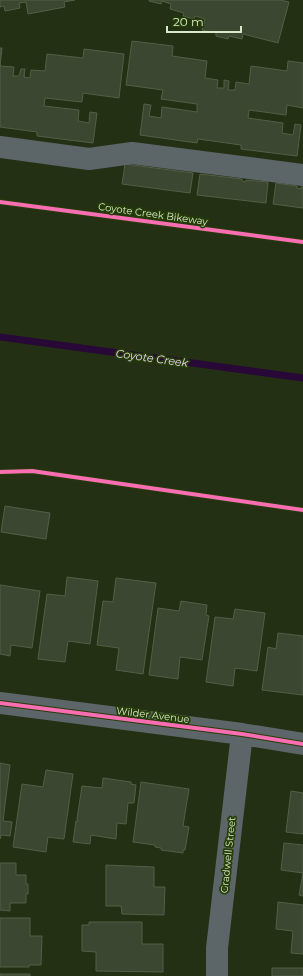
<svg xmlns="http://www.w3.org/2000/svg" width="303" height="976" font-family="Montserrat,sans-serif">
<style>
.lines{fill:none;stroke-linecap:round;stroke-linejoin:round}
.stream{stroke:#280836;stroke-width:7}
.building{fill:#3c4731;stroke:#535e47}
.minor{stroke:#5c6567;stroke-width:22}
.cycleway-casing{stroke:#253d07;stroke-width:6}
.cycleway{stroke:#f96db3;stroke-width:4}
.labels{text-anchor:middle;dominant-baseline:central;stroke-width:3.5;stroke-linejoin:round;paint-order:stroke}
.street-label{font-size:10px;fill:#d8e8cb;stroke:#253d07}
.water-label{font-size:11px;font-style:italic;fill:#ebd6f9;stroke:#253d07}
</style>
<rect width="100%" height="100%" fill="#243014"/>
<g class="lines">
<path class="stream" d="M0 337 303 378"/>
</g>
<path class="building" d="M0 0H75L64 2 65 7 28 14 26 2 19 3 20 8 5 11 4 6 0 7Z
M149 0H280L289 2 278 43 243 34 242 39 229 36 228 39 216 36V33L202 30 205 19 195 16 194 19 183 16 184 13 170 9 171 4 162 1 161 4 149 1Z
M132 41 173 46 172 56 207 61 205 78 218 80 217 88H224V80L229 81 228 90H235L236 82 249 84 251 66 287 71 288 61 303 63V108L287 105 286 115 249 110 248 118 283 123 282 133 293 135 295 124 301 125 297 156 241 149V145L198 139 197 143 140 135 144 104 151 105 149 116 161 118 162 107 197 112V104L161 99 163 90 126 85Z
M0 48H2L0 66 14 67 13 76H19L21 69H25L24 77 30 78 31 70 45 71 47 54 83 58 84 49 124 54 119 98 83 93 82 102 45 98 44 106 79 110 78 121 89 123 90 112 97 113 93 143 37 136V132L0 127Z
M125 164 193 173 190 193 122 184Z
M200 174 242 179V181L246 182V180L268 182 266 203 197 195Z
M276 183 297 186V188L301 189V187H303V208L273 204Z
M5 506 50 513 46 539 1 532Z
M67 577 98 581 90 644 68 641 65 662 38 659 47 594 65 596Z
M116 578 156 583 143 674 116 670 119 648 97 645 103 601 113 602Z
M0 585 40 591 32 648 11 645 10 656 0 654Z
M181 601 207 605 206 615 209 616 202 660 180 657 178 679 149 675 158 608 179 611Z
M235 609 265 613 257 671 235 668 233 686 206 682 215 617 233 619Z
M278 633 303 636V695L262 690 268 647 276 649Z
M0 763 10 765 3 821 12 822 10 836 1 835 0 839Z
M46 770 73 774 64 839 48 837 46 852 13 847 22 784 43 787Z
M103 778 131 782V784L136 785 134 803H128L126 824 117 823 116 839 91 835 90 844 73 842 76 821H78L77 819 82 786 102 788Z
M141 782 189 789 183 826 189 827 185 850H183V853L161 850V848L155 847V845L133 842Z
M291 791 303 793V834L286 832Z
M284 843 303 845V896L299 895 303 873 281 870Z
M0 863H16V875H26V884H28V894H26V903H10V911L0 910Z
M106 865 154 867V887H165L164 915 122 914 121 906H106Z
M278 902 303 905V954L291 953 293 931 276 929Z
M0 918H30V936H42L41 965H29V967H0Z
M89 922H142V944H163V972L96 971V952L82 951V925H89Z
M272 968H303V976H272Z
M0 974H30V976H0Z"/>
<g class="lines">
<path class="minor" d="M0 147 89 159 132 153 303 175
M0 703 242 734 303 744
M217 976V948L242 734"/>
<g class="cycleway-casing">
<path id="cycleway" d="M0 202 303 242
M0 472 32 471 303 510
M0 703 242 734 303 744"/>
</g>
<use href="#cycleway" class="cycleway"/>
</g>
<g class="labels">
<g class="street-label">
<text transform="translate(153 214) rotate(8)">Coyote Creek Bikeway</text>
<text transform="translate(153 715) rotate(7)">Wilder Avenue</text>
<text transform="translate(228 855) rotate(-84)">Gradwell Street</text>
</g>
<g class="water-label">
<text transform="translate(152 358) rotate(8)">Coyote Creek</text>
</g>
</g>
<path d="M167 26v6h74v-6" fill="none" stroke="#d8e8cb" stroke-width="2"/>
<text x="173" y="26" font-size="12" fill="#d8e8cb" stroke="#253d07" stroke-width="3" paint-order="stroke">20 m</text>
</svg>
